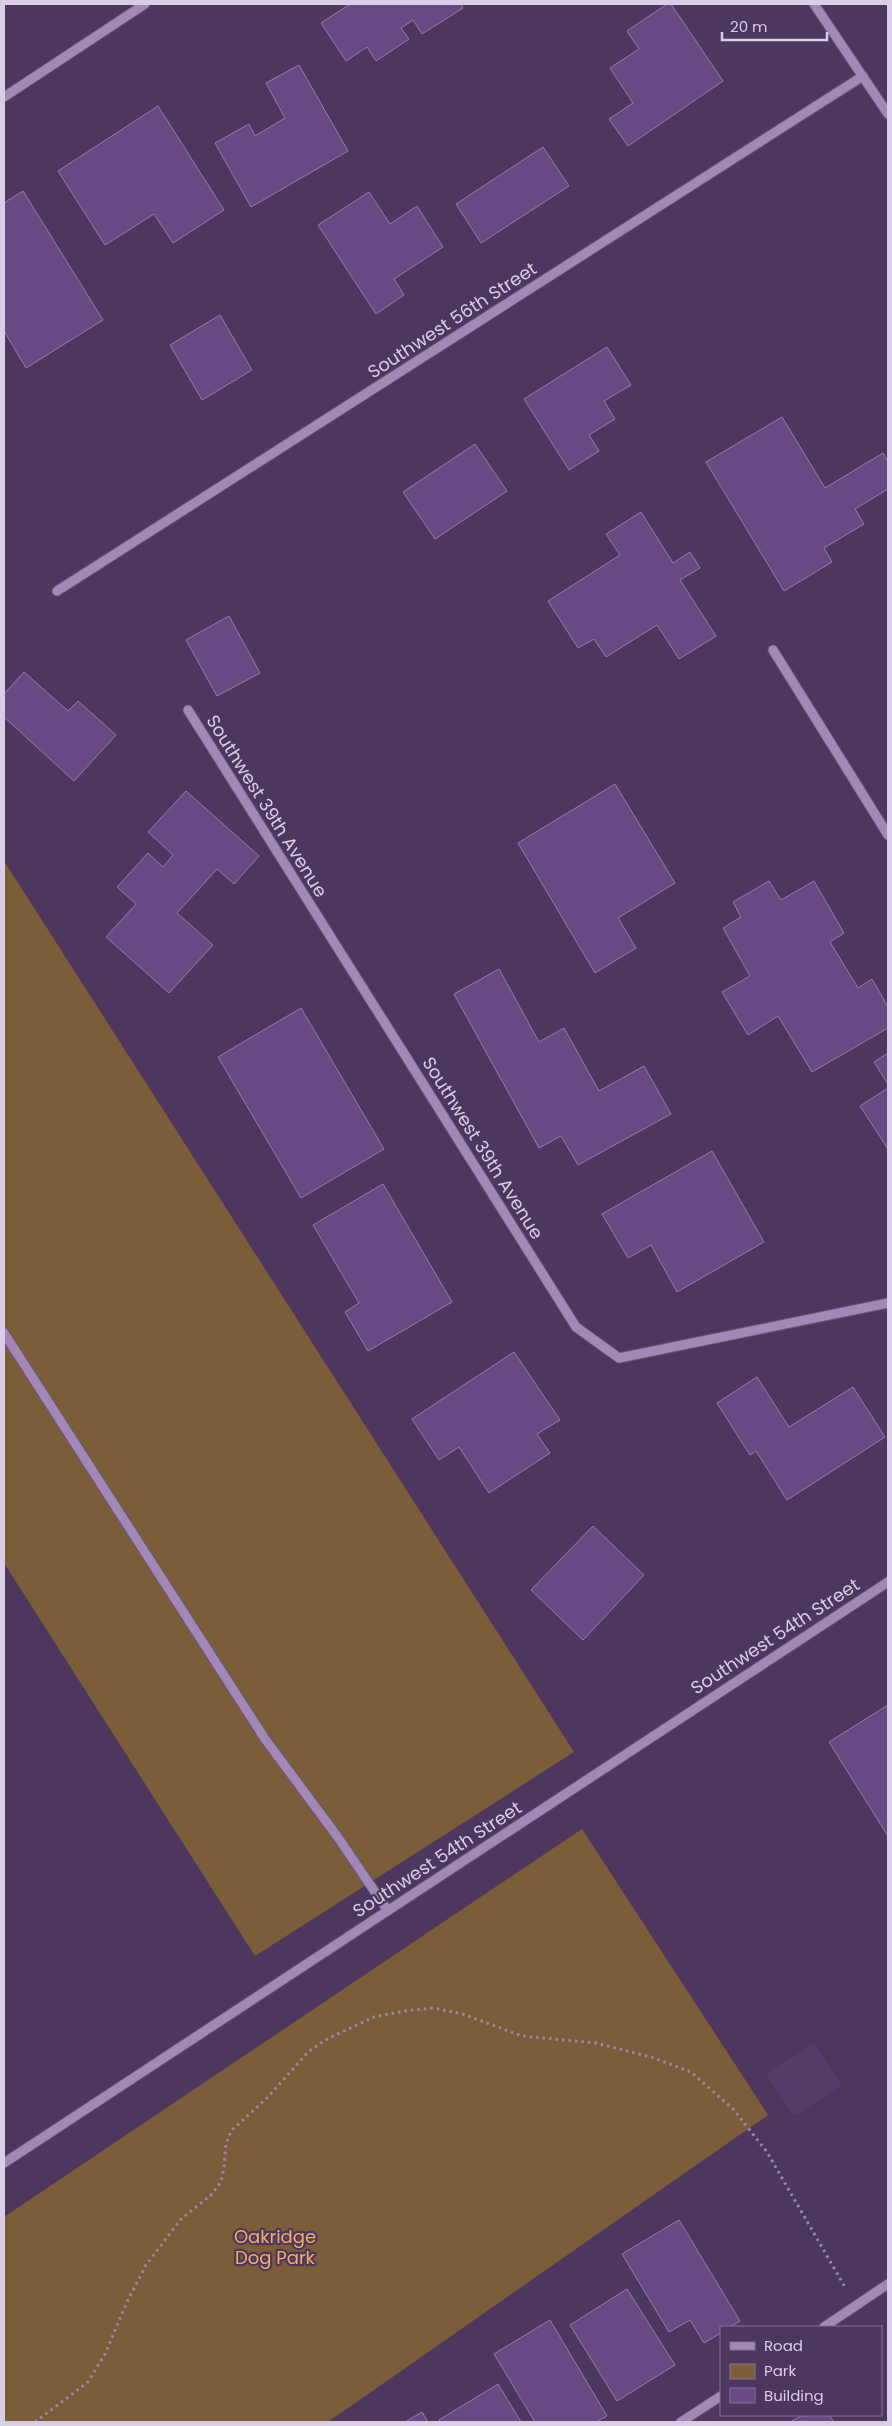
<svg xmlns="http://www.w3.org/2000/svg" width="892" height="2426" font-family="Poppins,sans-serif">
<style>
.built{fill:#563c6b}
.green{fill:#7c5d39}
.building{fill:#694983;stroke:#947ca9}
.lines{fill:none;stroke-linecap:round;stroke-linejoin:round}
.minor-casing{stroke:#685677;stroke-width:11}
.path{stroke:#9989a8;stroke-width:3;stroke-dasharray:2.5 4;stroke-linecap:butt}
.minor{stroke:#a188b6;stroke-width:9}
.labels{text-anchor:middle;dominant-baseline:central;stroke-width:4.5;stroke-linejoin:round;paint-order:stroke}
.street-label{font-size:18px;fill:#dacee6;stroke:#4d375f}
.park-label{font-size:18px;fill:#f7b15e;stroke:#4d375f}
</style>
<rect width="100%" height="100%" fill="#4d375f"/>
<path class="built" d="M814 2043 842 2085 794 2116 766 2074Z"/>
<path class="green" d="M4 861 574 1752 255 1956 4 1563Z
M582 1829 768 2115 328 2422H4V2217Z"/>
<path class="building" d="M350 4H461L463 8 422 34 413 20 401 28 409 39 376 61 367 47 346 61 321 23Z
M667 4H671L723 81 628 146 609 119 633 103 610 68 639 49 627 31Z
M299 65 348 151 251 207 215 143 249 124 255 136 285 118 266 83Z
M158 106 224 210 173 243 154 214 105 245 58 171Z
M543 147 569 186 481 243 456 204Z
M23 191 103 320 26 368 4 331V203Z
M369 192 390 224 417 206 443 247 394 279 404 295 376 314 318 225Z
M220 315 252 370 202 400 170 345Z
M607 347 631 385 604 401 615 419 589 435 599 451 569 470 524 399Z
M782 417 825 488 883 453 888 462V489L855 509 864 524 824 548 832 562 784 591 706 462Z
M475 444 507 491 435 539 403 492Z
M641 512 673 563 690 552 700 568 680 580 716 636 679 659 657 625 606 657 594 639 578 648 548 601 620 555 606 534Z
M229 616 260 673 217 696 186 640Z
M24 672 68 711 78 701 116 735 74 781 4 717V694Z
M615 784 675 883 618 918 636 948 595 973 518 843Z
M186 791 259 856 234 884 217 869 177 913 213 945 169 993 106 937 136 904 117 887 148 853 163 867 173 855 148 832Z
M769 881 781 900 814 881 844 933 830 942 858 988 872 979 888 1007V1028L812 1072 778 1016 748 1035 722 992 750 976 723 928 741 917 733 902Z
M499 969 539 1042 564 1028 599 1091 644 1066 671 1114 578 1165 561 1136 539 1148 454 994Z
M301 1008 384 1149 301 1198 218 1057Z
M888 1053V1084L874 1062Z
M888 1088V1149L860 1106Z
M712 1151 764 1242 677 1292 651 1245 628 1258 602 1214Z
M383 1184 452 1302 368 1351 345 1312 359 1303 313 1225Z
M514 1352 560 1420 537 1434 550 1453 489 1493 459 1447 439 1460 412 1419Z
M757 1377 789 1427 853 1387 885 1437 787 1500 756 1451 750 1455 717 1403Z
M593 1526 644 1575 583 1640 531 1590Z
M888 1705V1836L829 1742Z
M679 2220 740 2321 730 2327H721V2333L704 2343 690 2320 669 2332 622 2254Z
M627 2289 675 2365 617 2401 570 2325Z
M550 2320 607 2416 596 2422H535L494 2354Z
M498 2384 521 2422H441L439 2420Z
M422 2412 428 2422H405Z
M803 2415H829L834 2422H790Z"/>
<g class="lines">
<g class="minor-casing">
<path id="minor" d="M814 4 888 114
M4 97 145 4
M57 591 863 76
M773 650 888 835
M188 710 576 1327 619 1358 888 1303
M4 1333 265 1739 337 1836 388 1911
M4 2163 888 1582
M824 2327 888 2284
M681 2422 721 2396"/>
</g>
<path class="path" d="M35 2422 88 2382 105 2354 127 2302 146 2265 181 2219 211 2195 221 2182 224 2167 226 2144 231 2131 268 2097 308 2052 327 2039 374 2017 405 2011 433 2008 463 2014 522 2036 596 2043 651 2057 691 2072 733 2109 767 2152 845 2287"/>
<use href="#minor" class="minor"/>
</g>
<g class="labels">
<g class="street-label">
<text transform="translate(452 320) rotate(-33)">Southwest 56th Street</text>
<text transform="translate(267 806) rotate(58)">Southwest 39th Avenue</text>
<text transform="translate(483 1148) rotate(58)">Southwest 39th Avenue</text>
<text transform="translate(775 1636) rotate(-33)">Southwest 54th Street</text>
<text transform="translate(437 1859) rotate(-33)">Southwest 54th Street</text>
</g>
<g class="park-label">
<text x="275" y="2236">Oakridge<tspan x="275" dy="21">Dog Park</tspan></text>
</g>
</g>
<rect width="892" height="2426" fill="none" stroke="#dacee6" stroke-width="10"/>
<rect x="720" y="2326" width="162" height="90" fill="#4d375f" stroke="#857395"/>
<rect x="730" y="2342" width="25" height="8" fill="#a188b6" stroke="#857395"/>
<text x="764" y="2351" font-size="15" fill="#dacee6">Road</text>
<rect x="730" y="2364" width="25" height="15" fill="#7c5d39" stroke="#857395"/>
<text x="764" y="2376" font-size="15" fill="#dacee6">Park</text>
<rect x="730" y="2388" width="25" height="15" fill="#694983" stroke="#857395"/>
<text x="764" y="2401" font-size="15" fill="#dacee6">Building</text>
<path d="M722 32v8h105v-8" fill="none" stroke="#dacee6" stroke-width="2.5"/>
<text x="730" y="32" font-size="15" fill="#dacee6" stroke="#4d375f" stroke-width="4" paint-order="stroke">20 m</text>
</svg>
